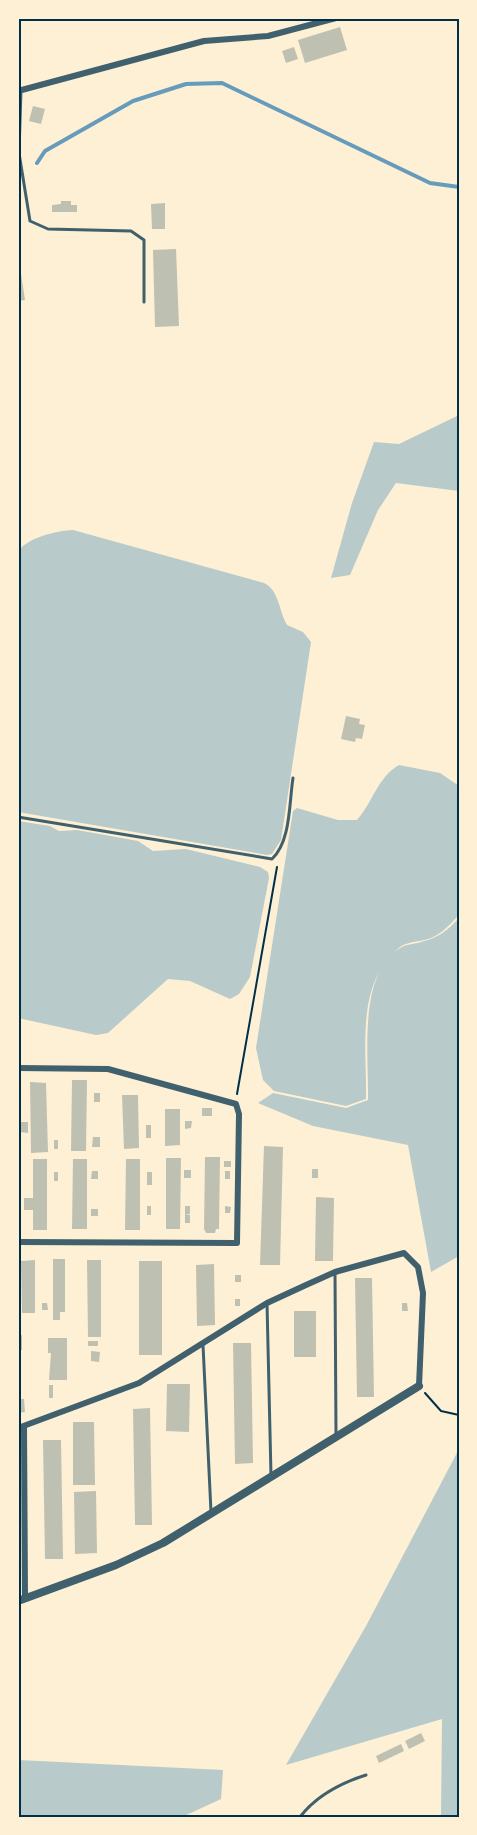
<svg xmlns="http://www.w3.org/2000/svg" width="477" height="1835" font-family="Montserrat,sans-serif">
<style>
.green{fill:#b9caca}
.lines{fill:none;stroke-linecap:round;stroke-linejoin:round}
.stream{stroke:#669bbc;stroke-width:4}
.building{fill:#bec0b2}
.path{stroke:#003049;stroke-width:2}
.service{stroke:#3f606c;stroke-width:3}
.minor{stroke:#3f606c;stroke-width:6}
.tertiary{stroke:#3f606c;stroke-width:8}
.neatline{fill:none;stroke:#003049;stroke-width:2}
</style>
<rect width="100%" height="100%" fill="#fdf0d5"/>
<path class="green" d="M459 415V491L396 483 378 510 350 575 331 578 352 503 374 442 399 444Z
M73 530 264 583C279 590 279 611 287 625L303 632 311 642 281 840 272 854 267 855 18 812V552C27 537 57 531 73 530Z
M399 765 440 773 459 786V915C450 924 443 933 431 938 421 942 408 941 400 947 355 983 367 1048 366 1099L346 1106 274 1091 263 1080 256 1048 293 811 297 808 338 820H357C373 802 377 778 399 765Z
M18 821 50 826 59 831 77 830 138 841 153 851 186 849 260 867 268 872 269 878 250 977 239 994 230 999 190 981 168 979 108 1033 96 1035 18 1018Z
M459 918V1256L431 1272 408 1145 313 1126 258 1103 273 1093 346 1108 368 1100C369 1057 357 971 402 947 407 944 415 944 421 942 438 938 447 931 459 918Z
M459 1449V1817H441L442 1719 286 1765 366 1626Z
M18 1760 223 1770 221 1799 182 1817H18Z"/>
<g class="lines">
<path class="stream" d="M37 163 45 151 133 101 186 84 222 83 430 183 459 187"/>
</g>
<path class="building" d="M340 27 347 50 305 63 298 40Z
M294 47 298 59 286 63 282 51Z
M33 106 45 109 41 124 29 121Z
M61 201H71V205H77V212H52V205L61 204Z
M165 203V229H152L151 204Z
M176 249 179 326 155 327 153 250Z
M18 254 25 300 18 301Z
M346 716 360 719 359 724 365 725 362 739 356 738 355 742 341 739Z
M72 1080H87L86 1151H71Z
M30 1082 46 1083 48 1152 31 1153Z
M94 1093H100V1102H94Z
M122 1095H138L139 1148 124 1149Z
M202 1108H212V1116H202Z
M165 1109H180V1145L165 1146Z
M185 1121H192L191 1128 185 1129Z
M20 1122H28V1133L20 1132Z
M146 1125H151V1138H146Z
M93 1137H100V1147H92Z
M54 1140H58V1149H54Z
M264 1146 283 1147 280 1265H260Z
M205 1157H220L219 1229H216L215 1233H206L204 1229Z
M166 1158H181L180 1229H166Z
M33 1159H47V1230H33V1210H24V1198H33Z
M73 1159H87V1229H72Z
M126 1159H140V1230H125Z
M224 1161H231V1167H224Z
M312 1169H318V1178H312Z
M184 1170H191V1178H184Z
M92 1171H98V1179H91Z
M225 1171H230V1179H225Z
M54 1172H58V1181H54Z
M147 1172H152V1185H147Z
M316 1197 334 1198 333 1261H315Z
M147 1206H151V1215H147Z
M185 1206H190V1214H185Z
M225 1206 231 1207 230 1213H225Z
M91 1209H98V1216H91Z
M185 1214 190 1215V1223H185Z
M53 1259H65V1312H60V1320H53Z
M35 1260V1313H22L21 1261Z
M87 1260H101V1337H88Z
M139 1261H162V1355H139Z
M214 1264 215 1325 197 1326 196 1265Z
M235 1275H241V1282H235Z
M355 1278H372L374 1397H357Z
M235 1299H240V1306H235Z
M42 1303H47L48 1310H42Z
M402 1303H407L408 1311H402Z
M294 1311H316V1357H294Z
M18 1335H22V1350H18Z
M48 1338H67V1380H49L51 1353H48Z
M88 1341H98V1346H88Z
M233 1343H251L253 1463 235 1464Z
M91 1351 100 1352 99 1362 91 1361Z
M167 1384H190L189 1432 166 1431Z
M49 1385H53V1398H49Z
M18 1399H24L25 1412 18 1413Z
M150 1408 152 1525H135L133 1409Z
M73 1422H94L95 1485H73Z
M43 1440H61L63 1559H45Z
M96 1491 97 1553 75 1554 74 1492Z
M421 1733 425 1741 409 1749 405 1741Z
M401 1744 404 1751 379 1763 376 1756Z"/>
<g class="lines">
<path class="path" d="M237 1094 277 867
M425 1393 441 1411 459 1415"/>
<path class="service" d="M21 90 19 153 30 221 48 229 131 231 144 240V302
M18 817 272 859C291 841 289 803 293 778
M335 1274 336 1435
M267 1303 271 1476
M203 1345 211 1512
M300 1817C316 1796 341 1783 366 1775"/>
<path class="minor" d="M18 91 204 41 268 36 336 18
M18 1068 108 1069 236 1104 239 1114 237 1243 18 1242
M24 1426 25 1599
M18 1428 139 1383 267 1303 306 1285 335 1272 404 1253 418 1267 423 1293 419 1386"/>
<path class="tertiary" d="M18 1601 116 1565 163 1543 419 1386"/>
</g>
<rect width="477" height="1835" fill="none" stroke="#fdf0d5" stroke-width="39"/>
<rect x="20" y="20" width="438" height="1796" class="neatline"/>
</svg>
